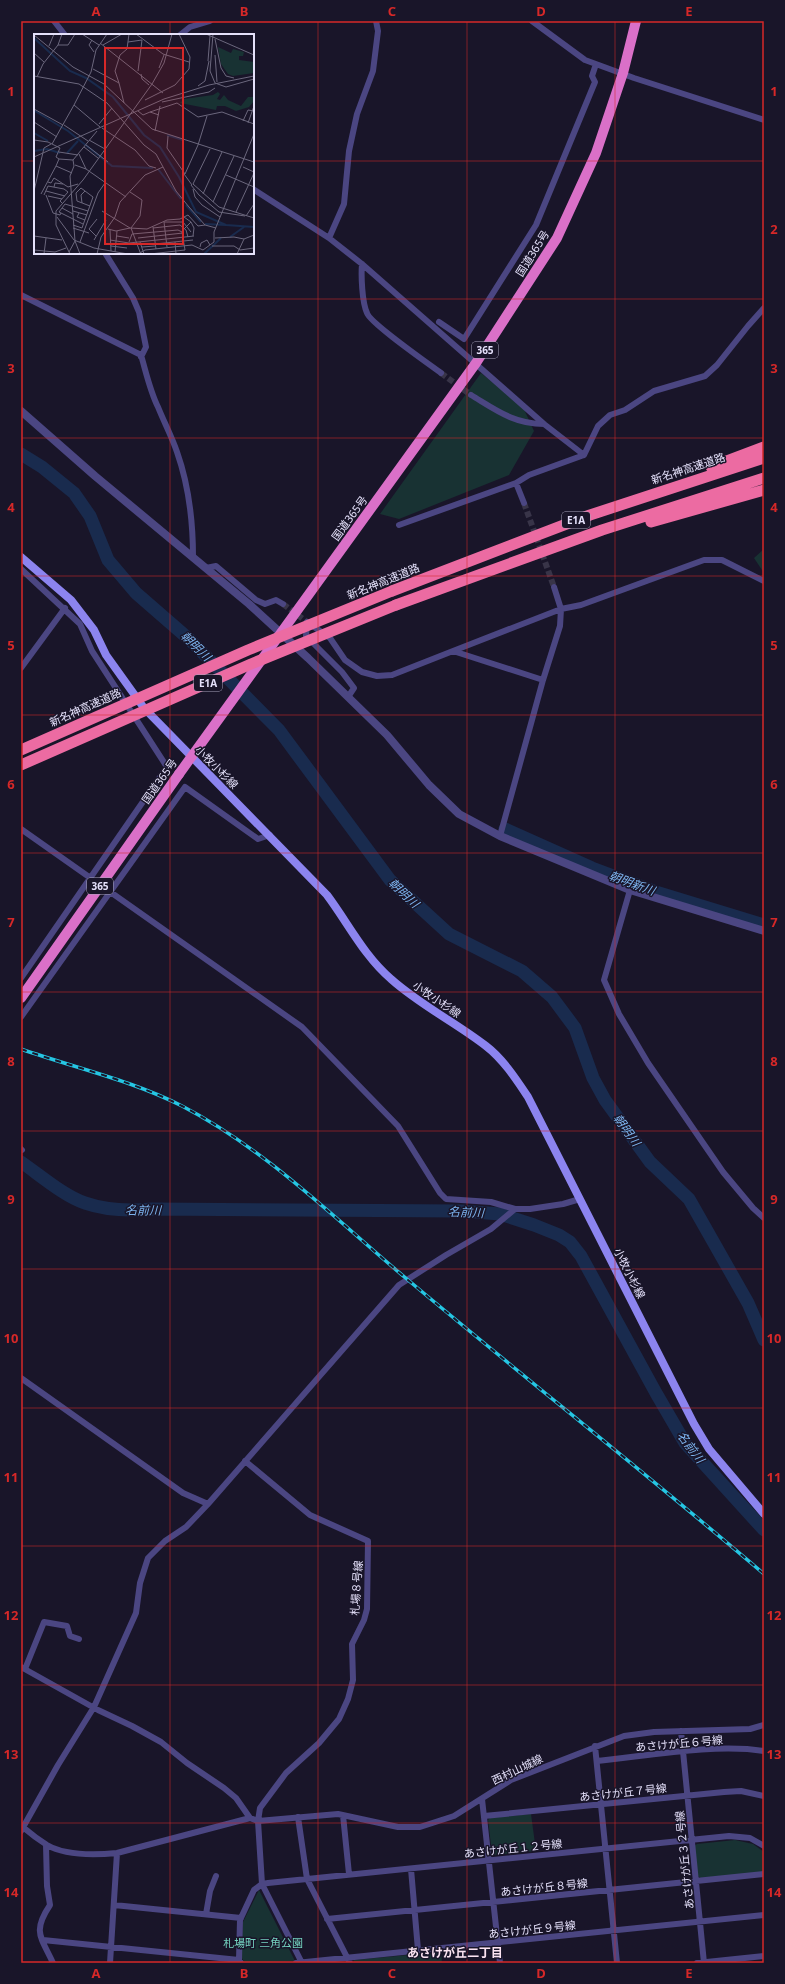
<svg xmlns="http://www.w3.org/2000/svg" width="785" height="1984" font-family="'Noto Sans','Noto Sans JP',sans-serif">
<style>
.green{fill:#183233}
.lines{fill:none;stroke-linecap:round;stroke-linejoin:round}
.river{stroke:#192b4e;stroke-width:13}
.minor-tunnel{stroke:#383448;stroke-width:6;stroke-dasharray:6 3;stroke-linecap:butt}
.minor{stroke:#4b4682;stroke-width:6}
.tertiary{stroke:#4b4682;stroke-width:8}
.secondary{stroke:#8c84ef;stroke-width:8}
.trunk{stroke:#da70c8;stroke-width:10}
.motorway{stroke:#ec6ba2;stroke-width:11}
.rail-casing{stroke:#25c6e3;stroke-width:3.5}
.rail{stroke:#191529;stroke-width:2;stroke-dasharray:6;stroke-linecap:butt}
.trunk-bridge{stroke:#da70c8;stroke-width:10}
.motorway-bridge{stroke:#ec6ba2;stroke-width:11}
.grid{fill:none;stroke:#d62828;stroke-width:1;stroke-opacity:0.55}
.labels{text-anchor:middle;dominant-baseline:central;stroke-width:3;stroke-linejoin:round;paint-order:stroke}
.shield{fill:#191529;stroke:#a8a4bc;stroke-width:1}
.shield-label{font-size:10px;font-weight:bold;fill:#e5e1fb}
.street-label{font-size:11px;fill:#e5e1fb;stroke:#191529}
.park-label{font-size:11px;fill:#74d3c0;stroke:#191529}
.water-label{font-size:12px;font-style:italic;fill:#7cb3ee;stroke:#191529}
.neighbourhood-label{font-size:12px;font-weight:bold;fill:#fbe3f1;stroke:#191529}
.inset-river{fill:none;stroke:#192b4e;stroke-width:2}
.inset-road{fill:none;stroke:#6b677d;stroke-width:1}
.view{fill:#d62828;fill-opacity:0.15;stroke:#d62828;stroke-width:2}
.inset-edge{fill:none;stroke:#e5e1fb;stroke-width:2}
.neatline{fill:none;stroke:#d62828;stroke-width:1.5}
.grid-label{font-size:13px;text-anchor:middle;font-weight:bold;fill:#d62828}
</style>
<rect width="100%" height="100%" fill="#191529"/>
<path class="green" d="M481 373 523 407 534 431 509 475 399 519 380 514Z
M764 549V573L754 558Z
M531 1814 536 1851 494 1855 492 1853 488 1820 490 1818Z
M735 1840 753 1844 764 1852V1872L701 1878 697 1876 694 1846 697 1844Z
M259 1890 294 1959V1961L245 1963 241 1957 243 1922Z
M441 1952 442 1963H353L354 1960Z"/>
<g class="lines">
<path class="river" d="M21 454 42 467 74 493 90 516 108 560 136 593 190 640 279 730 390 880 449 934 522 971 552 997 575 1028 593 1078 605 1100 650 1162 689 1199 748 1303 764 1340
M505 829 592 868 659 893 764 925
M21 1162C40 1175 64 1196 85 1203 108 1211 130 1211 152 1209L461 1211 500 1214 534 1225 559 1235 570 1242 581 1256 656 1393 685 1443 764 1530"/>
<path class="minor-tunnel" d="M441 373 471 395
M524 503 554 587
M283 604 307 622"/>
<path class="minor" d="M54 21 65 35
M532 21 585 60 634 78 764 120
M180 35 190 27 210 21
M253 189 329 238 362 264 544 424 584 455
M329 238 344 204 349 151 357 114 373 71 378 31 376 21
M105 253 133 298 139 312 146 347 141 357
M362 264C361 276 362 302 367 313 370 323 429 364 441 373
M21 295 141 355C146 372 150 391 158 407 164 422 172 437 177 452 189 486 193 521 193 557
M439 322 464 339 536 225 595 82 592 76 596 64
M471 395C496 410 514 424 544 424
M516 483 524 503
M399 525 516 483 529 475 584 455 598 426 610 415 625 410 654 391 705 376 717 365 748 326 764 308
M206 568 216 566 256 600 265 604 276 600 283 604
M21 569 80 624 92 651 167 767 21 978
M453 651 561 609 581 605 704 560H722L764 581
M21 668 65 608
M348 697 354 688 342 672 306 636 307 622 330 638 345 660 362 672 377 676 392 675 453 651 543 680
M21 829 302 1027 398 1126 440 1193 446 1199 491 1202 515 1209
M500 836 543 680 560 626 561 609 554 587
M630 890 604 980 619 1014 648 1063 723 1172 753 1208 764 1218
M21 1017 185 787 258 839 270 835
M21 1149 22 1150
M21 1378 183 1493 208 1504
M245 1461 310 1515 368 1541 367 1609 364 1620 352 1644 353 1680 348 1699 339 1719 319 1743 286 1773 260 1808 258 1821 262 1884 302 1963
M21 1667 98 1710 132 1726 161 1742 187 1763 224 1788 236 1798 250 1818
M25 1669 44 1622 67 1626 70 1636 79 1639
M681 1731 704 1963
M595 1746 617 1963
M597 1761C647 1756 715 1743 764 1751
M482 1799 500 1963
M343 1815 349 1874
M484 1816 724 1792 741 1791 764 1796
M298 1817 307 1879 350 1963
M24 1828C31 1834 39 1840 47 1845 66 1856 96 1855 117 1853L250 1818 258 1821 338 1814 398 1827H420L454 1816 511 1780 624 1736 654 1732 750 1729 764 1725
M21 1831 58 1765 94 1707 136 1613 140 1583 148 1558 165 1541 186 1527 208 1504 399 1285 446 1255 491 1229 515 1209H530L563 1204 580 1199
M46 1845 47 1886 50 1905C32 1932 41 1937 53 1963
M411 1869 418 1950
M114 1905 241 1918
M206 1914 210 1891 216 1876
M327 1919 764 1874
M43 1940 239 1960 241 1963
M239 1960 240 1920 254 1890 262 1884 268 1883 729 1836 750 1838 764 1846
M110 1963 117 1853
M296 1963 764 1915
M697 1963 764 1956"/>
<path class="tertiary" d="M21 411 95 476 249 604 308 658 387 735 429 785 459 814 500 836 630 890 764 931"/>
<path class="secondary" d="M21 557 71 600 94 630 106 655 144 708 327 895C348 923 364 956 391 979 420 1005 455 1022 486 1046 503 1059 516 1079 528 1097L694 1424 709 1449 764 1514"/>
<path class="trunk" d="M179 774 476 363 557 238 596 153 623 73 636 21"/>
<path class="motorway" d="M711 467 764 447
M651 522 764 490
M392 591 590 515 764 458
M396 605 602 530 764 478"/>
<g class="rail-casing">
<path id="rail" d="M21 1049C75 1068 131 1080 182 1106 267 1150 335 1219 408 1280 526 1379 647 1474 764 1574"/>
</g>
<use href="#rail" class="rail"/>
<path class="trunk-bridge" d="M21 998 179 774"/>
<path class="motorway-bridge" d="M21 750 248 650 392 591
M21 765 251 664 396 605"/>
</g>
<path class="grid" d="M170 21V35M318 21V1963M467 21V1963M615 21V1963M21 161H35M253 161H764M170 253V1963M21 299H764M21 438H764M21 576H764M21 715H764M21 853H764M21 992H764M21 1131H764M21 1269H764M21 1408H764M21 1546H764M21 1685H764M21 1823H764"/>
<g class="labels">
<g class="shield">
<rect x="472" y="342" width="26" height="16" rx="3"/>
<rect x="562" y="512" width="28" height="16" rx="3"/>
<rect x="194" y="675" width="28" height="16" rx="3"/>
<rect x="87" y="878" width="26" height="16" rx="3"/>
</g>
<g class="shield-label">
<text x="485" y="350">365</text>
<text x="576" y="520">E1A</text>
<text x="208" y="683">E1A</text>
<text x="100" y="886">365</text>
</g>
<g class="street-label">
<text transform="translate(532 253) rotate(-58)">国道365号</text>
<text transform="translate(688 468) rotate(-18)">新名神高速道路</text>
<text transform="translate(349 518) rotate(-54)">国道365号</text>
<text transform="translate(383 581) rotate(-22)">新名神高速道路</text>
<text transform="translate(85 707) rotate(-24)">新名神高速道路</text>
<text transform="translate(217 767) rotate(45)">小牧小杉線</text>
<text transform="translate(159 781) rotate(-55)">国道365号</text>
<text transform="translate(437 999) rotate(34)">小牧小杉線</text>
<text transform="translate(630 1273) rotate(63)">小牧小杉線</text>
<text transform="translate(356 1588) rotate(-86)">札場８号線</text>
<text transform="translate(679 1743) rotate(-5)">あさけが丘６号線</text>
<text transform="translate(517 1769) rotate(-25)">西村山城線</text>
<text transform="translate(623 1792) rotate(-6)">あさけが丘７号線</text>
<text transform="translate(513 1848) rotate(-6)">あさけが丘１２号線</text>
<text transform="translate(684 1860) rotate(-96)">あさけが丘３２号線</text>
<text transform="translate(544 1887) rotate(-6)">あさけが丘８号線</text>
<text transform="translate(532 1929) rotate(-6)">あさけが丘９号線</text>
</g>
<g class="park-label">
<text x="263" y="1942">札場町 三角公園</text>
</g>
<g class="water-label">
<text transform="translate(196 646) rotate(44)">朝明川</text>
<text transform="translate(632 883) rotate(20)">朝明新川</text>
<text transform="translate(404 893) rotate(43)">朝明川</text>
<text transform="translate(627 1130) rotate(54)">朝明川</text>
<text transform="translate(143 1210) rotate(1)">名前川</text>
<text transform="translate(466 1212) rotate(3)">名前川</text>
<text transform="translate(691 1447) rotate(53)">名前川</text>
</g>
<g class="neighbourhood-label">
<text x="455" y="1952">あさけが丘二丁目</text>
</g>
</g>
<g transform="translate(34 34)">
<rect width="220" height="220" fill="#191529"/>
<path d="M184 13 197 19 199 15 210 18 209 22H205V26L220 28V39L199 42 194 40 187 30ZM184 58 186 60 183 65 186 66 190 61 194 66 207 72 214 63H220V67L215 73 202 77 191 72H183L182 76 146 69 150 65 179 61Z" fill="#183233"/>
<path class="inset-river" d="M0 4 36 37 52 44 79 63 110 101 126 113 145 143 162 178 192 191 220 193M1 77 34 97 78 132 119 134M0 99 14 107M133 101 149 106M0 117 13 115 26 119M33 119 44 107M124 135 147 165M152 171 167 188M171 190 192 191M196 203 210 193M170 220 187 204"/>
<path class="inset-road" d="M48 0 65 11M102 0 129 20 155 28M172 0 220 21M179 0 176 37 181 49 192 53 220 45M0 1 39 33 70 50 118 95 220 128M181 5 187 34 192 42 200 44M58 6 55 11 60 18M94 8 108 6M66 9 129 59M24 11H34L41 0M69 11 88 0M15 12 20 0M0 19 10 28M181 21 183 48M174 27 176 2M125 34 130 21M59 35 85 49 90 69M104 37 108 6M107 40 108 45 115 51M0 42 45 50 73 69 110 111 122 120 142 157 155 173 171 191 182 194M3 43 9 30 24 11 28 0M85 49 81 37 86 21 93 15 95 0M164 52 171 47 175 27M111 66 141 51 155 35 156 23 145 0M128 68 175 58 181 54M40 71 66 93M40 71 57 38 62 16 73 0M0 75 29 91M104 77 109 81 116 78 125 81M116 78 143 69 164 83 188 78 220 90M209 87 214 76 220 77M0 88 23 103M214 89 220 72M65 90 78 74M30 91 54 107M68 94 101 116 115 132 122 134M121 97 126 72M134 102 133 114 151 140M0 106 14 108 26 114 22 123 25 125 22 132 7 160M55 106 71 115M18 110 40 71M52 111 74 128M50 113 64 124M176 115 159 150 185 173 220 184M25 118 44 121M45 120 52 135M0 123 130 65 175 51 220 42M25 125 39 126M41 131 52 135 92 163M22 132 38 139M209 133 220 138M150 140 158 151M151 140 164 111 173 82M192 141 220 153M14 148 17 149 20 144 34 153 44 150M157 151 165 161 185 178 211 182M20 153 21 149 29 150M159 155 161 163 168 171 186 183M0 157 10 114 17 110M12 157 31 162M96 158 108 166 106 182 97 194M169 160 188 118M10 161 14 152 30 155 34 158 26 167 28 169M12 161 19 179 26 181 27 179 49 190M14 162 28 165M179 168 200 122M48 169 47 161 51 157M28 174 39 180M39 177 53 181M68 177 96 194M202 178 220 139M27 179 25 178 31 170 54 177M45 179 43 183 51 186M212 182 220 170M23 183 40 206 60 214 94 220M130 188H149L157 198M130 188 133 213M157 188 160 194 159 202M39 191 48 194 59 163 47 154 42 159 43 167 56 172M119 193 122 215M39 194 55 199M97 194 106 218M119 194 146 191 152 196 154 203M74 195 82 197 96 194 113 195 133 186 146 185 154 181 164 192 171 191M76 196 77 217M148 197 157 188 150 183M0 202 28 206M62 202 55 195 63 185M83 202 95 204M104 204 149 199M181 204 200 203 210 205 220 201M60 206 72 186M76 206 95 209 160 202M41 207 46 220M46 208 64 159 71 149M95 208 98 200 144 196 148 198 151 216 116 220M106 208 110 220M141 208 142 220M121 210 159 206M77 212 93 214M178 212H200L206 216 220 214M108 213 121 212M166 213 167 209 173 206 176 211M0 216 21 218 32 214M169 216 180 208V198L220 100M35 218 41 207 36 142 40 132 39 126 63 97M81 218 83 197M10 220 12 204M36 220 22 191V177L49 146 118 50 130 29 138 0M63 220 67 203 81 183 86 168 111 141 129 133M104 220 111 216 158 211 169 216M203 220 210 205"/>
<path class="view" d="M71 14H149V210H71Z"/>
<rect width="220" height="220" class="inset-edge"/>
</g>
<rect width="785" height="1984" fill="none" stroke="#191529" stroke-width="44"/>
<rect x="22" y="22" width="741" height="1940" class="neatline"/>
<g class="grid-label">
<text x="96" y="16">A</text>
<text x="244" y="16">B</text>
<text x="392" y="16">C</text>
<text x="541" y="16">D</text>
<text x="689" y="16">E</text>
<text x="11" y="96">1</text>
<text x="774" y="96">1</text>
<text x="11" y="234">2</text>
<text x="774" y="234">2</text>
<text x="11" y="373">3</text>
<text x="774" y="373">3</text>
<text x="11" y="512">4</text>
<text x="774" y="512">4</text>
<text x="11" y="650">5</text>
<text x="774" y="650">5</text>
<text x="11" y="789">6</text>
<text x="774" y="789">6</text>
<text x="11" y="927">7</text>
<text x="774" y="927">7</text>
<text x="11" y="1066">8</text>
<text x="774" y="1066">8</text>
<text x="11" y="1204">9</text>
<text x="774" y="1204">9</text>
<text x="11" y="1343">10</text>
<text x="774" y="1343">10</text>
<text x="11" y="1482">11</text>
<text x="774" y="1482">11</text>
<text x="11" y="1620">12</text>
<text x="774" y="1620">12</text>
<text x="11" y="1759">13</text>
<text x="774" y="1759">13</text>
<text x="11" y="1897">14</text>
<text x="774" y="1897">14</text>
<text x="96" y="1978">A</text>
<text x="244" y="1978">B</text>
<text x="392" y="1978">C</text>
<text x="541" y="1978">D</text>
<text x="689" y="1978">E</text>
</g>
</svg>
